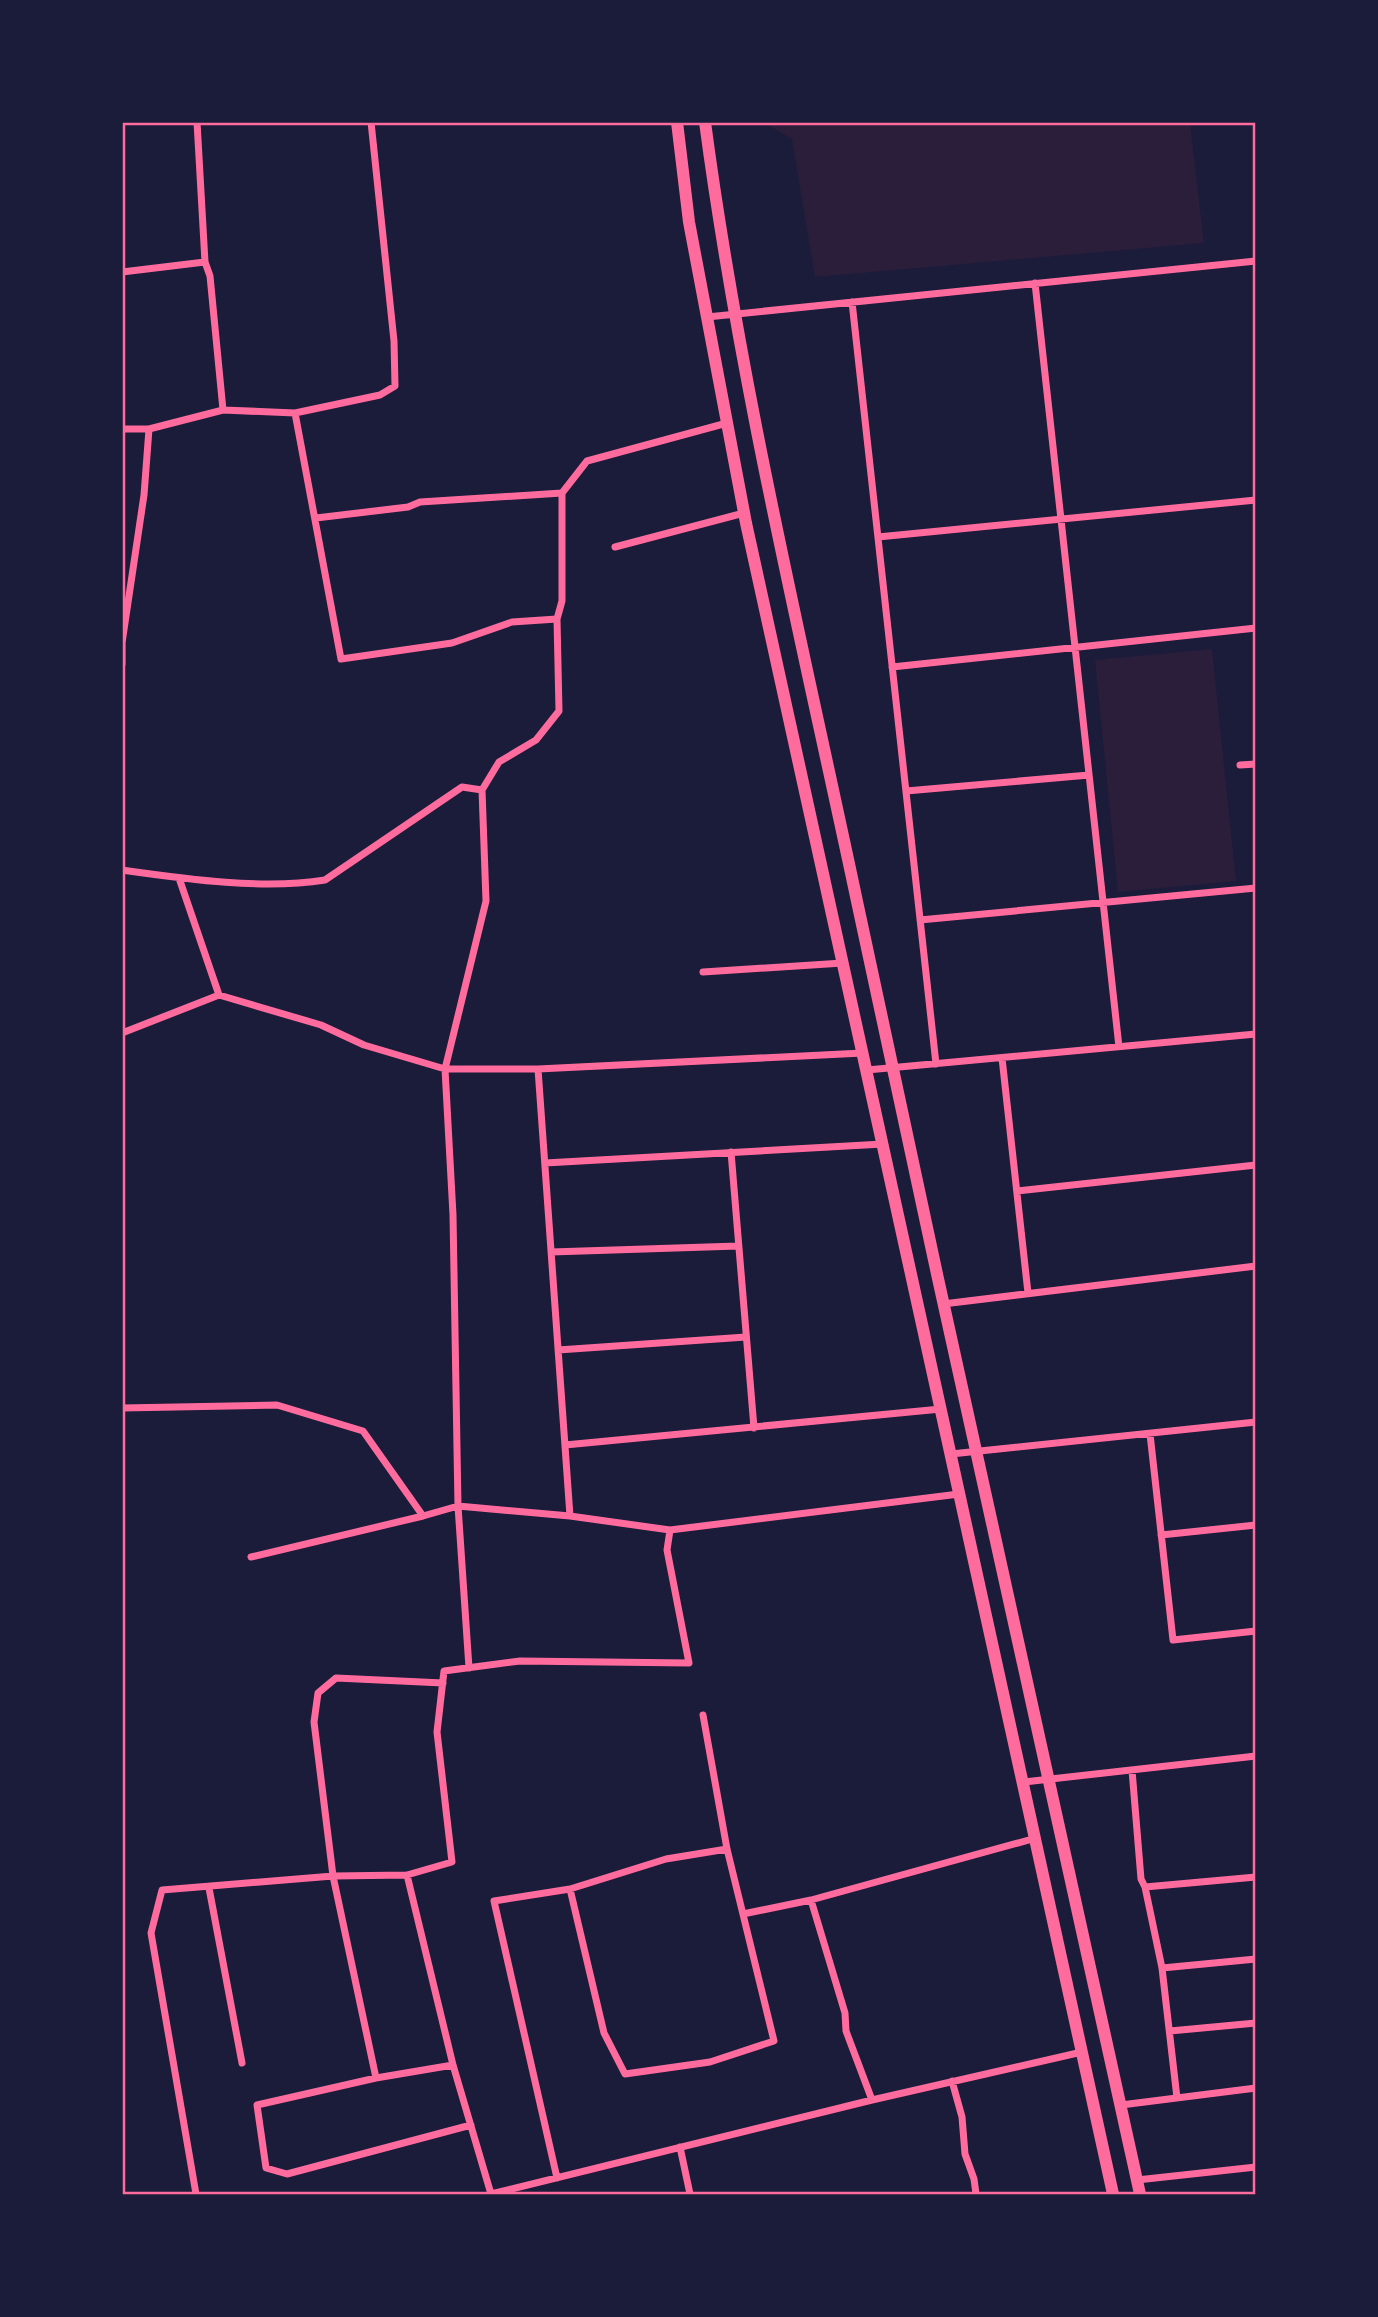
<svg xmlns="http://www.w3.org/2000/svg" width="1378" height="2317" font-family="Commissioner,sans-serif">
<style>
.green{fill:#2a1e3b}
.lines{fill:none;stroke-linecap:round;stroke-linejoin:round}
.minor{stroke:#ff6b9d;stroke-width:7}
.tertiary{stroke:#ff6b9d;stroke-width:12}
.neatline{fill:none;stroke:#ff6b9d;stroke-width:2.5}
</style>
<rect width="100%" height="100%" fill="#1b1b3a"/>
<path class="green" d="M765 123H1190L1204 243 815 277 792 139Z
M1212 649 1236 881 1118 892 1095 660Z"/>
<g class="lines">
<path class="minor" d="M197 122 205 262 210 276 223 410
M122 272 205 262
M1035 283 1119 1047
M852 302 936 1064
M707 317 1256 261
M295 413 341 659 452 643 512 622 557 619
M122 429H149L223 410 295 413 380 395 395 386 394 341 371 122
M316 518 408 507 420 502 562 493
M878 537 1256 500
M615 547 744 513
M122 643 144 495 149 429
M122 644V664
M892 667 1256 628
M1240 765 1256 764
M906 791 1089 775
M122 870C186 879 262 890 325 880L462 787 482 790
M179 878 219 995
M920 920 1256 888
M703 972 843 963
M122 1033 219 995 321 1025 364 1045 445 1069H538L863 1053
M1002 1058 1028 1293
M538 1069 570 1516
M867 1070 1256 1034
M731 1152 754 1428
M545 1163 883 1144
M1017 1191 1256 1165
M551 1252 738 1246
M943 1304 1256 1266
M558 1350 746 1337
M122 1408 277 1405 363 1431 423 1516 458 1506 570 1516 670 1530
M1150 1434 1173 1640 1256 1631
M565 1445 941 1409
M951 1454 1256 1422
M1161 1535 1256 1525
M251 1557 423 1516
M469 1668 458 1506 453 1215 445 1069 486 901 482 790 499 762 536 740 559 711 557 619 562 601V493L587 461 727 423
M1132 1770 1141 1879 1145 1887 1162 1968 1177 2098
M1024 1782 1256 1756
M407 1875 453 2065 491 2194
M1145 1887 1256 1877
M209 1888 242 2063
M570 1889 604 2033 625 2074 710 2062 774 2041 727 1849 703 1715
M811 1900 845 2013 846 2031 872 2100
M743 1914 811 1900 1036 1838
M1162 1968 1256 1959
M1170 2031 1256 2023
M453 2065 376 2078 257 2105 266 2168 287 2174 471 2125
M376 2078 333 1876 314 1722 318 1693 336 1678 443 1683
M952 2081 962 2117 965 2154 974 2179 976 2194
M1121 2105 1256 2088
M680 2147 690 2194
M557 2178 494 1901 570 1889 666 1859 727 1849
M1137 2180 1256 2167
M196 2194 151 1933 162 1890 333 1876 407 1875 452 1862 437 1732 444 1671 520 1661 689 1663 667 1550 670 1530 959 1494
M491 2194 872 2100 1082 2052"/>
<path class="tertiary" d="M677 122 689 222 746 523 1113 2194
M705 122C740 386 803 646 858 906 949 1336 1045 1765 1140 2194"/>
</g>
<rect width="1378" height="2317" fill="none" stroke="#1b1b3a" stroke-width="248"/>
<rect x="124" y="124" width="1130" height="2069" class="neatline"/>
</svg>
